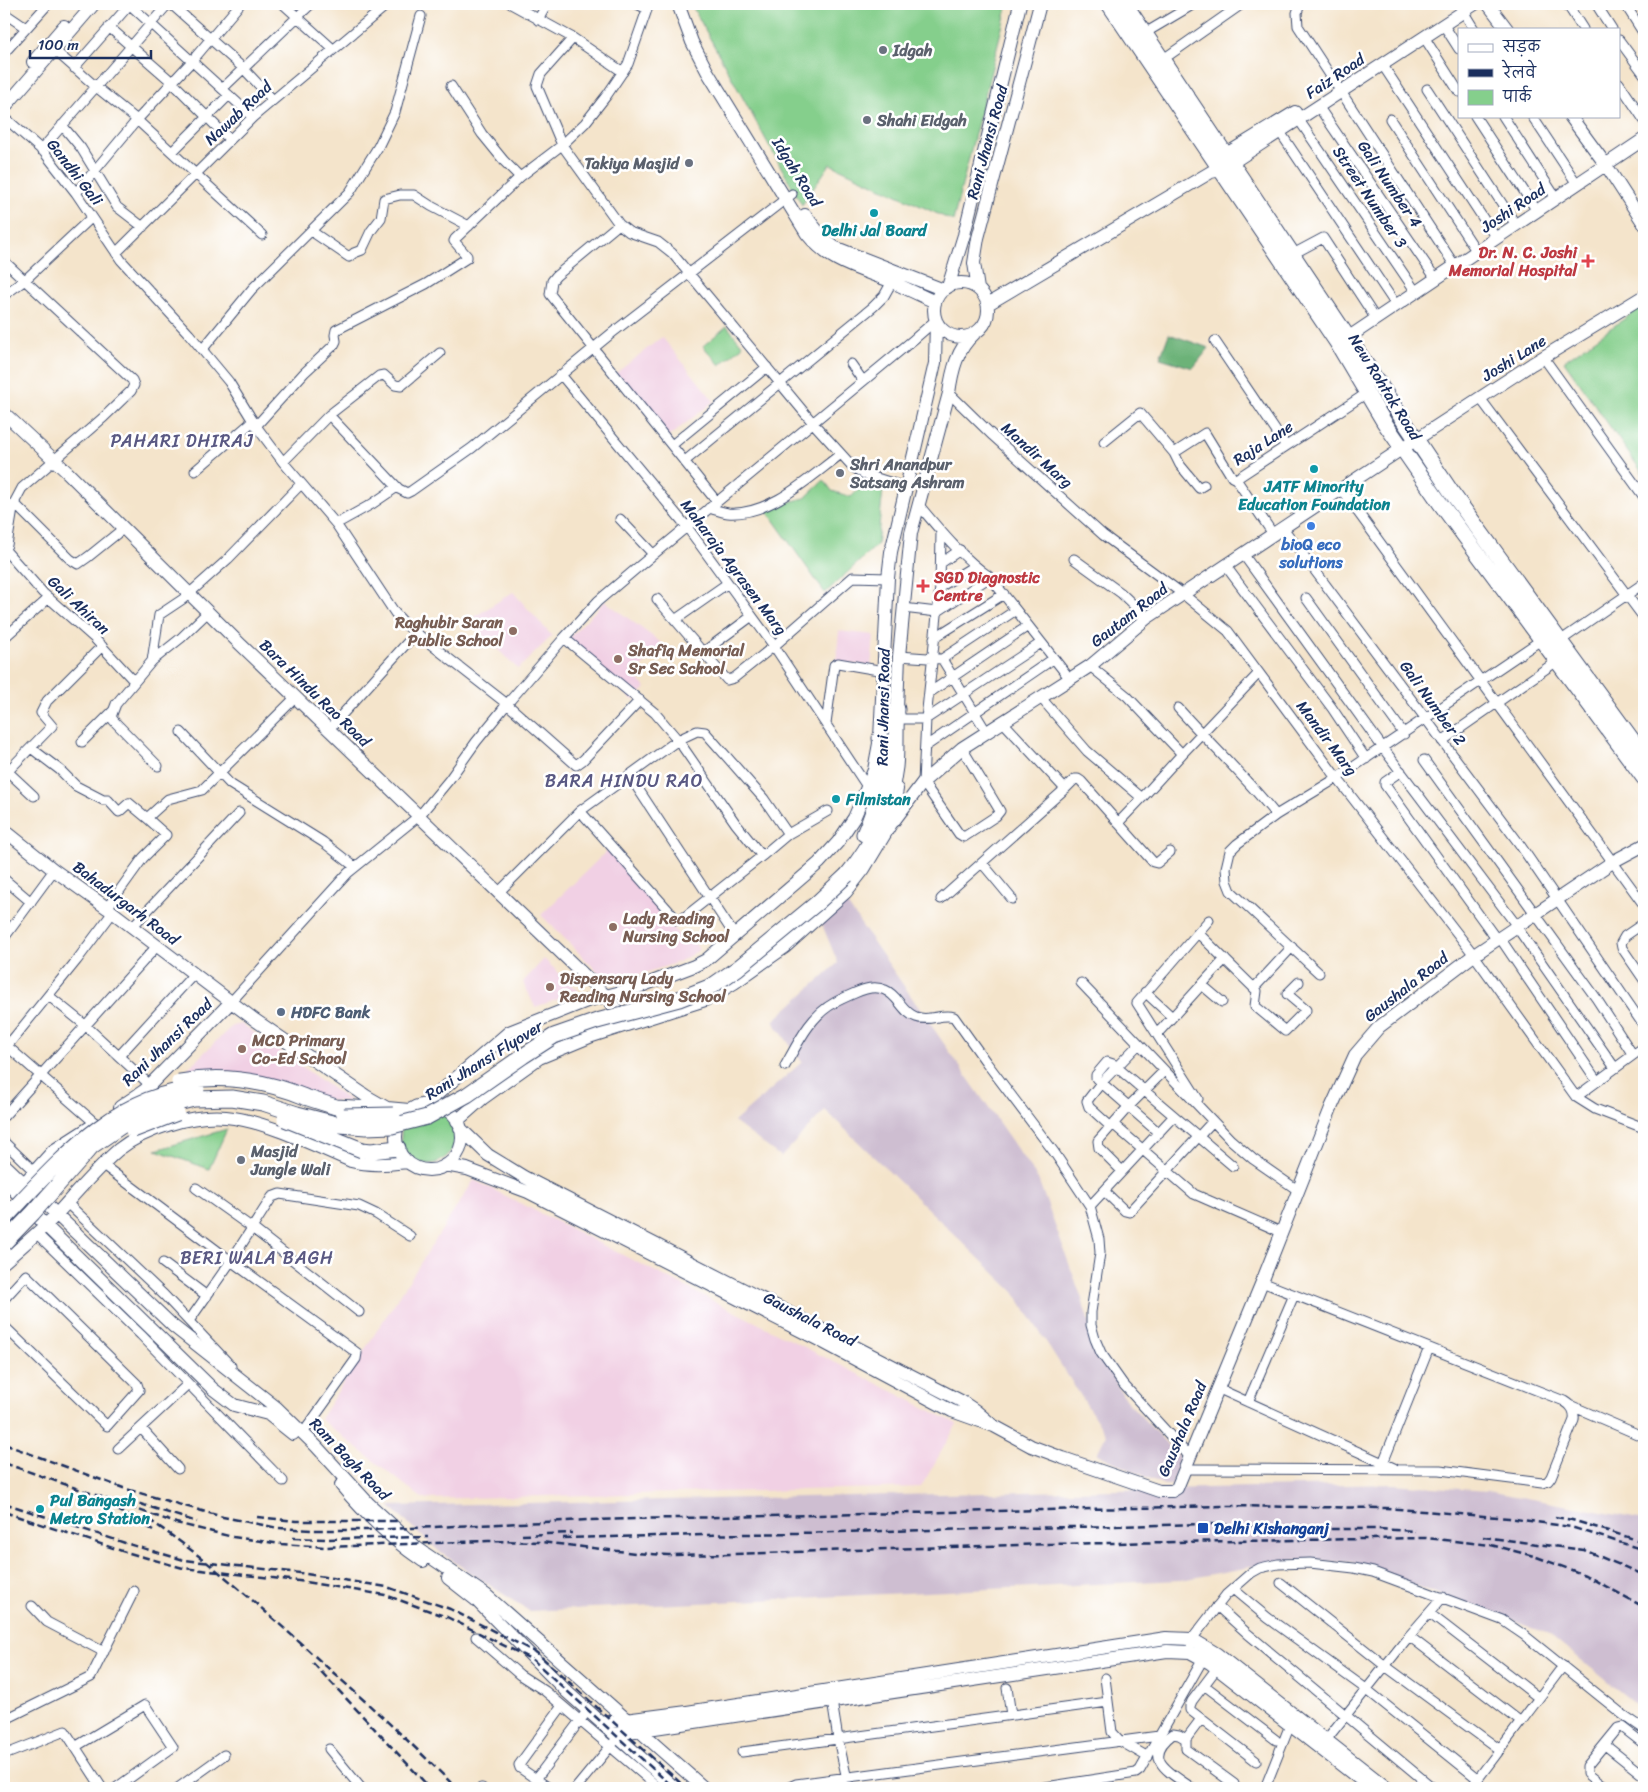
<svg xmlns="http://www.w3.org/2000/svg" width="1648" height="1792" font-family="Sriracha,'Playpen Sans Deva',sans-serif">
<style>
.built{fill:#f1d0e4}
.industrial{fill:#cebed1}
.green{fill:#85cf8c;stroke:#507f75}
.forest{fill:#6cb278;stroke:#44706b}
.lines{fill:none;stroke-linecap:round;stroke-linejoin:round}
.street-casing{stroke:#3c4a6e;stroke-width:11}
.secondary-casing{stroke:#3c4a6e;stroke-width:14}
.primary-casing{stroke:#3c4a6e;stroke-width:17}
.street{stroke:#fff;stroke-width:9}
.secondary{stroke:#fff;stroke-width:12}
.primary{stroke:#fff;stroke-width:15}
.rail{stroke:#1b2f5e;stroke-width:2.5;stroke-dasharray:8 4;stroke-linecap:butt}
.primary-bridge-casing{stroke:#3c4a6e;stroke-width:17;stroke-linecap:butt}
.primary-bridge{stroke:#fff;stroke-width:15}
.worship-dot{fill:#6b7280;stroke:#fff;stroke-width:2}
.culture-dot{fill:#0f9aa8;stroke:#fff;stroke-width:2}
.health-dot{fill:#e0444e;stroke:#fff;stroke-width:2}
.shop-dot{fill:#3f7fe0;stroke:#fff;stroke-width:2}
.education-dot{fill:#8d6e63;stroke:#fff;stroke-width:2}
.service-dot{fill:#5c6f8a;stroke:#fff;stroke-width:2}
.transit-dot{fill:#1a4fb4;stroke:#fff;stroke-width:2}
.labels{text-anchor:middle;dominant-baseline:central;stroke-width:5;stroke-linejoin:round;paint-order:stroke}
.worship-label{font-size:16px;font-weight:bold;fill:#5b616d;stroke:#fff;text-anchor:start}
.street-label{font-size:16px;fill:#1b2f5e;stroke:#fff}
.culture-label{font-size:16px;font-weight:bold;fill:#0d838f;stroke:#fff}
.health-label{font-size:16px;font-weight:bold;fill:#be3a42;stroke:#fff;text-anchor:end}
.shop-label{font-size:16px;font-weight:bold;fill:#366cbe;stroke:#fff}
.education-label{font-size:16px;font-weight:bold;fill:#785e54;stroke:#fff;text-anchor:start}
.service-label{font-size:16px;font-weight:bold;fill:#4e5e75;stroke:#fff;text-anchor:start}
.transit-label{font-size:16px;font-weight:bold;fill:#164399;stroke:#fff;text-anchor:start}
.neighbourhood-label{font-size:18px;letter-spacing:1px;fill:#5a5983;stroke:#fff}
</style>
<rect width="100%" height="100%" fill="#fff"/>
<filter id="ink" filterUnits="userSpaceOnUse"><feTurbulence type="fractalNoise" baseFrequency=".02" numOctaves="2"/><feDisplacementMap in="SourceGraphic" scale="10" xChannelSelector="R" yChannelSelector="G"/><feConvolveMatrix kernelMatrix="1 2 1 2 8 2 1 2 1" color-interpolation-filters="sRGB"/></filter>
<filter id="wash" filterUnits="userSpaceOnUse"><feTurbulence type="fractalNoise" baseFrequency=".0096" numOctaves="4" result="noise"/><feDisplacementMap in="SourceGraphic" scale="20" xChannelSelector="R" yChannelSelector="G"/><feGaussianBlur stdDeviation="1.12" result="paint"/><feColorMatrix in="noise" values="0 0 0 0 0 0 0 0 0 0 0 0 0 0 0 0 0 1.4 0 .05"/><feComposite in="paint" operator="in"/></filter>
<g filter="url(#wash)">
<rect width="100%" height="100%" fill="#f4e4cb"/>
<path class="built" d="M662 337 714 401 667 438 615 374Z
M513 592 552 636 518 669 468 621Z
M605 601 664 645 634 674 646 688 633 700 566 641Z
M839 631 874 635 871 666 836 662Z
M609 849 685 943 693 940 699 950 679 962 610 984 541 915Z
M544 959 579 992 535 1007 523 982Z
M242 1024 350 1101H336L187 1075 184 1072 232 1026Z
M474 1180 957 1424 921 1487 423 1499 320 1419Z"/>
<path class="industrial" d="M840 894 1038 1179 1082 1299 1096 1347 1125 1399 1179 1457 1172 1485H1164L1097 1454 1106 1435 1014 1292 825 1110 781 1157 734 1122 802 1062 773 1021 838 963 818 915Z
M1393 1484 1488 1491 1644 1520V1711L1549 1634 1351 1562 1287 1560 1181 1580 529 1611 441 1553 389 1506Z"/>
<path class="green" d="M691 4H1008L953 221 830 164 802 205Z
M1644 305V475L1564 361Z
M727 326 743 346 720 365 703 346Z
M824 480 832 491 851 497 868 480 884 481 877 545 825 593 765 508 805 498Z
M401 1137a27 27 0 1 1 54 0a27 27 0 1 1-54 0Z
M227 1129 209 1169 156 1150Z"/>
<path class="forest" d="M1169 334 1209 348 1193 368 1160 358Z"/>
</g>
<g filter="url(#ink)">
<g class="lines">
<g class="street-casing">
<path id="street" d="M129 4 253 117
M171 4 243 68 273 100
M283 4 333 49
M511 4 573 38 623 72
M637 4 647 9
M1300 4 1297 13 1298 26 1455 266
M1567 4 1583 29
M1596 4 1612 29
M1625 4 1644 34
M1463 11 1474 29
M4 13 26 28
M538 20 547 4
M1443 24 1459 49
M109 27 172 82 229 139
M1145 33 1194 4
M1424 37 1459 92
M573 38 541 74 537 86 562 145 619 224 629 232 658 242 672 253 813 423 853 467 864 474 905 487
M1619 40 1644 74
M51 47 95 86 137 120 262 235
M4 53 48 4
M1162 60 1242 4
M1382 64 1496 238
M74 68 130 4
M1619 83 1644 120
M451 86 482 134 504 161 520 177
M222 89 311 4
M1427 89 1516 225
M1318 106 1436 279
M1475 116 1537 211
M1503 116 1556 198
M1532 116 1577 184
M4 117 44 152 76 193 121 260 189 334 229 382 256 426 283 462 336 524 395 613 406 625 507 704 576 765 583 760 640 700
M1390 119 1477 252
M1299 120 1416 292
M62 125 81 148 117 207 143 227
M1280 132 1396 305
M41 150 168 4
M172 152 229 95
M76 193 137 120 192 61 240 4
M619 224 556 276 552 281 550 294 717 502
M311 231 349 257 354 253 362 250 371 231 381 218 384 199 400 195H414L431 206 469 226
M116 253 253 117 388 4
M1293 254 1323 238 1376 319
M4 261 132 380 134 385 131 391 104 417 22 488 14 503 7 545 4 550
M4 295 25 280 91 218
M1215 341 1286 446
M202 350 252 289 350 192 378 147 395 112 421 16
M1544 358 1644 497
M851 364 863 381
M562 376 687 527 774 646 868 788
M949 393 993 436 1103 535 1183 594 1228 631 1337 778 1474 955 1576 1097 1595 1109 1644 1128
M1480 398 1644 618
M329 415 379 376 384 375 395 385 401 386 440 353
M256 426 304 373 334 345 336 341 335 335 336 330 426 284 467 258V256L454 241 455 239 520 177 562 145 585 123 607 95 628 64 649 4
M1104 442 1140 413 1174 453 1205 433 1232 477 1236 479 1273 534
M672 445 767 367
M1174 453 1180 465 1199 488 1204 485
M685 461 873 307 884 296 894 278
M283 462 329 415 399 489 407 493 411 491 472 448 612 333 792 194
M195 471 253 421
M1236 479 1367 393
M1341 489 1644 905
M14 503 70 559 78 564 88 557 124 528
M918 504C938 528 964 560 990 577L1070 679
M709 508C716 510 722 512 728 513 770 516 810 477 841 454
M620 519 653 554
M336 524 372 504 397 487
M1283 528 1518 842 1644 1026
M941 532 940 587 926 719 923 782 959 834 964 837 996 816 1000 811 962 748
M5 550 43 593 95 639 134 681
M1243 554 1383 748 1517 926
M1074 559 1121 593 1147 618
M941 563 960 550
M1225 565 1332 708 1366 759
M940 587 974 566
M1306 598 1404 734
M657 599 727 680 734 678 774 646 853 577 888 578
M903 608 937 612 990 577
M675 620 728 583
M4 638 49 598
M564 638 655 713 678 740 736 824 762 856
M934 638 1004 594
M1560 641 1644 583
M702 653 752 616
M899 656 942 659 986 731
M942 659 1016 610
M152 661 159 615 183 599 228 559 301 484
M929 693 1028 626
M1041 698 1087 751 1142 798 1182 754 1127 696 1090 666
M1178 708C1210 744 1246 777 1276 815
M896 719H926L1041 643
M1002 721 1065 789 1075 779H1078L1081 781 1153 862 1157 863 1170 852
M826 724 834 665 838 663 884 671
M329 729 416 633
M181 732 230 784 323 842 355 867
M1442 741 1557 661
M82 742 113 711
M926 746 1053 659
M31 748 60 770 76 786 103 800H108L119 812 129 803 147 818
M1182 754 1259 673
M1424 760 1596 998 1633 1055
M158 766 114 721 111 717 116 704 152 661 181 638 208 612
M4 768 34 796
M8 771 52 726 41 713 47 701 102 646
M1401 771 1385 782V785L1497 940
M629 775 735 936
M580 811 677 920 682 919 762 856 788 834 828 811
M1118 823 1142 798
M982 863 1012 899
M4 879 31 902
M499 892 580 811 678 740 697 731 705 732 764 799 788 834
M941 899 1065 789
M107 908 143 858 166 835 147 818 168 799 202 790 296 697
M1644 923 1625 936 1621 943 1622 948 1644 980
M1516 926 1615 1068
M132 927 239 813
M1198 933 1257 991 1255 1006 1285 1031 1306 1010 1287 994 1299 982
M4 938 54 870
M1500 938 1597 1081
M1319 973 1231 891 1227 881 1226 868 1230 851 1237 844 1276 815 1337 778 1541 640
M1081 983 1231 1140 1253 1159 1299 1191
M1202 985 1222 1002
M1254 988 1292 947
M1145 992 1172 1017
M49 996 85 1025 150 1085
M231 1002 348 873 420 815 449 780 476 742 507 704 564 638 598 601 637 568 913 340 936 320
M1157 1034 1225 959
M7 1046 95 1123
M4 1050 77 960 113 912
M119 1056 194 974
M785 1066C798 1043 810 1016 834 1003 841 999 848 996 855 993 864 989 875 985 885 990 898 995 902 1012 916 1017 929 1022 942 1013 954 1017L986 1062 1054 1152 1090 1206 1099 1239 1100 1253 1091 1312V1325L1095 1339 1101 1353 1123 1384 1189 1456
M1576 1097 1644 1047
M1198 1099 1137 1003 1209 920
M4 1116 157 946
M1113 1124 1194 1194 1281 1232
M1111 1127 1089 1107 1087 1101 1101 1083 1138 1045
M1159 1133 1096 1078V1075L1107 1062 1113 1064 1233 1166
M4 1142 34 1171
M103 1165 231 1261 357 1353 356 1359 303 1433
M1122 1171 1099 1148 1098 1141 1129 1106 1164 1071
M196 1188 251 1227 359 1312
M1104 1191 1125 1211 1129 1212 1213 1121
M66 1202 164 1295 231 1366
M1090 1206 1173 1117
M36 1233 141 1335 283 1481
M163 1263 207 1296
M4 1299 26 1275 137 1384 139 1390 107 1426 4 1326
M189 1321 231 1261 270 1200 272 1197 280 1194 359 1206 376 1214 410 1236
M1217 1388 1394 1468
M1248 1402 1294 1295
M1572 1406 1644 1437
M141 1428 178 1469
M118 1449 188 1384
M1383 1463 1429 1348
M1184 1469 1440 1470 1542 1483 1548 1481 1551 1477 1574 1420C1575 1411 1572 1406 1564 1401L1262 1282
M1281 1583 1384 1665 1500 1750
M1233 1589 1268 1618 1366 1689 1478 1779
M32 1606 47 1622 104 1652
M1217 1606 1248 1634 1433 1788
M1429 1613 1539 1698
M1409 1636 1521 1722
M476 1637 520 1675 545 1691 659 1788
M1191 1644 1192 1639 1226 1595 1251 1573 1260 1568 1278 1564 1310 1563 1354 1568 1373 1572 1502 1620 1524 1635 1622 1714 1644 1729
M1217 1668 1192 1701 1190 1706V1710L1256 1761
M1105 1678 1112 1732 1120 1741 1148 1757
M1204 1685 1276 1740
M1007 1688 1011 1715
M832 1701 838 1739 849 1788
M562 1706 519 1765 520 1768 536 1779 588 1710
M1201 1719 1186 1739V1749L1234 1784
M4 1720 91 1677 134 1591
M1186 1739 1179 1735 1173 1734C1140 1759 1171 1773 1192 1788
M1326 1740 1409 1636 1443 1597
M1605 1745 1644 1776
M75 1747 145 1705 173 1747 116 1788
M329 1749 361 1788
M742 1752 1108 1702
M4 1755 65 1731 102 1788
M536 1779 549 1788
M1097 1786V1788
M178 1788 224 1755
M481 1788H482
M576 1788 614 1742
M787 1788 796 1784 1159 1736
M1039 1788 1136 1773 1140 1770 1203 1659
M1265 1788 1290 1725
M1471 1788 1563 1666
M1605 1788 1587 1774V1766L1618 1728 1622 1727 1644 1744"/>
</g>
<g class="secondary-casing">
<path id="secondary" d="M678 4 692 42 707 71 807 234C830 263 857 268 890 281 905 288 920 295 935 302
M1488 4 1507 29
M33 62 64 26
M4 108 94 4
M1570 116 1606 165 1644 224
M1218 159 1295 112
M805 215 823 238 834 247 944 290
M934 310a27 27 0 1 1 54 0a27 27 0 1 1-54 0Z
M948 287 964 235 1020 4
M978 289 974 263 978 238 1040 4
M988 304 1211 172 1221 170 1475 4
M1349 337 1644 139
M4 413 67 472 240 644 606 996 625 1021
M899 717 897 709 899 656 911 533 949 393C952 371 957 349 974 334
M893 822 923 782 962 748 1090 666 1147 618 1403 448 1532 364 1644 296
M4 830 54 870 107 908 255 1020 366 1096 387 1108 409 1110
M426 1104 509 1032 587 1001 636 988 694 966 706 960 819 863 838 842 854 818 861 802 874 770 880 738 888 578 891 552 935 363 936 320
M396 1137a33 33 0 1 1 66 0a33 33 0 1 1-66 0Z
M120 1107 145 1090 231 1002
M457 1121 483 1098 539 1058 592 1036 705 1000 734 983 785 947 846 892 864 869 891 824 897 789
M460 1128 488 1155 524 1177 961 1401 976 1411 990 1423
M4 1164 173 1326 277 1408 316 1446 369 1504 417 1548 486 1595 704 1788
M445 1165 467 1169 528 1192 817 1339 952 1411 994 1426 1031 1446 1063 1458 1159 1491H1172L1177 1488 1262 1282 1331 1108 1355 1055 1379 1027 1474 955 1614 861 1644 845
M4 1179 45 1225 213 1389 234 1405 268 1414 293 1434
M18 1190 53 1151 95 1124
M4 1262C21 1247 39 1232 55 1216 75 1194 95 1170 118 1150 144 1129 192 1114 226 1117 263 1120 316 1146 351 1161 371 1166 388 1164 408 1162
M341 1485C365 1514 392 1540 423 1561
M448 1578 476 1600 567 1692 675 1788
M602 1723 687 1712 1166 1638 1192 1639 1217 1654 1387 1788
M615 1734 1167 1651 1190 1652 1210 1663 1371 1788"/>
</g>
<g class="primary-casing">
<path id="primary" d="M1109 4 1336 341 1384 422 1440 503 1644 778
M1125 4 1452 493 1644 756
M864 834C879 801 885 774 880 738
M847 875C873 844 890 808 895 767 897 748 895 729 897 709
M305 1097 336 1107 372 1109
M362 1150 371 1151 398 1148"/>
</g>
<use href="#street" class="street"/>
<use href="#secondary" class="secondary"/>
<use href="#primary" class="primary"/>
<path class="rail" d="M4 1444 126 1489 223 1517 278 1528 313 1530H368L587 1520 1225 1506 1386 1508 1509 1518 1571 1527 1644 1550
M4 1463 176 1523 233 1537 281 1544 325 1547 488 1541 541 1542 635 1553 668 1555 731 1554 1049 1544 1426 1538 1491 1545 1534 1556 1585 1575 1644 1607
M128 1500 197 1522
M4 1503 125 1543 184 1560 300 1573 387 1587 450 1609 537 1653 686 1788
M116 1509 153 1530
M4 1512 122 1551 183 1568 299 1581 385 1595 447 1617 533 1660 674 1788
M257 1517 296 1521H401
M1555 1517 1572 1520 1644 1542
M148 1519C209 1560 263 1609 318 1659 365 1701 412 1743 456 1788
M522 1535 572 1533
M1483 1537 1584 1550 1644 1575
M293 1538 325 1539 428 1537
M563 1538 1209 1524 1314 1529H1377L1415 1531
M313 1663 430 1788"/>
<g class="primary-bridge-casing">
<path id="primary-bridge" d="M179 1082C222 1074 266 1081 305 1097
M344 1116 393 1115
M285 1119 362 1150
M133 1130 177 1113
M4 1219C56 1165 115 1093 197 1089
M4 1243 33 1213 92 1146 120 1127 149 1110 194 1099 232 1098 263 1103 297 1114 340 1125 366 1127 392 1126 427 1117 467 1095 523 1056 554 1036 597 1021 679 999 712 986 738 968 817 903 847 875"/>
</g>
<use href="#primary-bridge" class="primary-bridge"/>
</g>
</g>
<g class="worship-dot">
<circle cx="883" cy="50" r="5"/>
<circle cx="867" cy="120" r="5"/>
<circle cx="689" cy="163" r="5"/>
<circle cx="840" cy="473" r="5"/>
<circle cx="241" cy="1160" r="5"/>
</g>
<g class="culture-dot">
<circle cx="874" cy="213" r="5"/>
<circle cx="1314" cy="469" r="5"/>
<circle cx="836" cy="799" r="5"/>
<circle cx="40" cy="1509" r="5"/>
</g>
<g class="health-dot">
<path d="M1585.5 253.5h5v5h5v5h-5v5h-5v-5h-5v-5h5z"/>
<path d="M920.5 578.5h5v5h5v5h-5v5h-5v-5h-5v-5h5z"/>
</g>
<circle class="shop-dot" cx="1311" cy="526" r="5"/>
<g class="education-dot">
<circle cx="513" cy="631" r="5"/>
<circle cx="618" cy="659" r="5"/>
<circle cx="613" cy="927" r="5"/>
<circle cx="550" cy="987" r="5"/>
<circle cx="242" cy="1049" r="5"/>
</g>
<circle class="service-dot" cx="281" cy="1012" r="5"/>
<rect class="transit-dot" x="1197" y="1522" width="12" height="12" rx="2.5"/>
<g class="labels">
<g class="worship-label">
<text x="893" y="50">Idgah</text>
<text x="877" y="120">Shahi Eidgah</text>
<text x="679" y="163" text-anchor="end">Takiya Masjid</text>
<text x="850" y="464">Shri Anandpur<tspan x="850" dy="18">Satsang Ashram</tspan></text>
<text x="251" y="1151">Masjid<tspan x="251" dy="18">Jungle Wali</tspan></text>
</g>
<g class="street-label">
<text transform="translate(1335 76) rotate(-34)">Faiz Road</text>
<text transform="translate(238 113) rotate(-43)">Nawab Road</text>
<text transform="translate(987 142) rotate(-75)">Rani Jhansi Road</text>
<text transform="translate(75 172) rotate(52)">Gandhi Gali</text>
<text transform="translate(797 172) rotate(58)">Idgah Road</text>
<text transform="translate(1390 184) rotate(56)">Gali Number 4</text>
<text transform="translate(1370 197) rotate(56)">Street Number 3</text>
<text transform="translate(1513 208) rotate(-34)">Joshi Road</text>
<text transform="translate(1514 358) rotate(-32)">Joshi Lane</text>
<text transform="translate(1385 387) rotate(58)">New Rohtak Road</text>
<text transform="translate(1263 443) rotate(-33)">Raja Lane</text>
<text transform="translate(1037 455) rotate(42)">Mandir Marg</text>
<text transform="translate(734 567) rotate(53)">Maharaja Agrasen Marg</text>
<text transform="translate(79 605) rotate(43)">Gali Ahiran</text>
<text transform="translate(1129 615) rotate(-38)">Gautam Road</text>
<text transform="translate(315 693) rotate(44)">Bara Hindu Rao Road</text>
<text transform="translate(1433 703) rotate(54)">Gali Number 2</text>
<text transform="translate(883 707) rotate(-89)">Rani Jhansi Road</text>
<text transform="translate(1327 738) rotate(53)">Mandir Marg</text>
<text transform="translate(126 903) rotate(37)">Bahadurgarh Road</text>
<text transform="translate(1406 987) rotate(-38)">Gaushala Road</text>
<text transform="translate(167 1042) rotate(-44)">Rani Jhansi Road</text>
<text transform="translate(484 1060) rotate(-32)">Rani Jhansi Flyover</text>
<text transform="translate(810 1319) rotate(27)">Gaushala Road</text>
<text transform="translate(1182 1429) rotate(-67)">Gaushala Road</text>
<text transform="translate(350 1459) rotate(46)">Ram Bagh Road</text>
</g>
<g class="culture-label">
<text x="874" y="230">Delhi Jal Board</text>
<text x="1314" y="486">JATF Minority<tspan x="1314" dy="18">Education Foundation</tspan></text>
<text x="846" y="799" text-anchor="start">Filmistan</text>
<text x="50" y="1500" text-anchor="start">Pul Bangash<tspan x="50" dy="18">Metro Station</tspan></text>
</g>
<g class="health-label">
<text x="1577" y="252">Dr. N. C. Joshi<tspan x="1577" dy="18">Memorial Hospital</tspan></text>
<text x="934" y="577" text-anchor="start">SGD Diagnostic<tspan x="934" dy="18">Centre</tspan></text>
</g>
<g class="shop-label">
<text x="1311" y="544">bioQ eco<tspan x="1311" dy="18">solutions</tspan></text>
</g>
<g class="education-label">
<text x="503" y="622" text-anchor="end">Raghubir Saran<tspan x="503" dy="18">Public School</tspan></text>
<text x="628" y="650">Shafiq Memorial<tspan x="628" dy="18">Sr Sec School</tspan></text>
<text x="623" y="918">Lady Reading<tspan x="623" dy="18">Nursing School</tspan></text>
<text x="560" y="978">Dispensary Lady<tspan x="560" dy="18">Reading Nursing School</tspan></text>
<text x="252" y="1040">MCD Primary<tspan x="252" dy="18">Co-Ed School</tspan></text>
</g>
<g class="service-label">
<text x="291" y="1012">HDFC Bank</text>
</g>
<g class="transit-label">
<text x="1214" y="1528">Delhi Kishanganj</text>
</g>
<g class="neighbourhood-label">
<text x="182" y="441">PAHARI DHIRAJ</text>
<text x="624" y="781">BARA HINDU RAO</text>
<text x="257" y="1258">BERI WALA BAGH</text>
</g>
</g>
<rect width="1648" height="1792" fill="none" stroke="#fff" stroke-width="20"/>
<rect x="1458" y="28" width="162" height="90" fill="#ffffff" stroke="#a4acbf"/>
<rect x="1468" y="44" width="25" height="8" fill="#ffffff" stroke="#a4acbf"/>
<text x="1503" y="52" font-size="15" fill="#1b2f5e">सड़क</text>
<rect x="1468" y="69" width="25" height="8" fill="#1b2f5e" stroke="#a4acbf"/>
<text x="1503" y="78" font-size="15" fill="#1b2f5e">रेलवे</text>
<rect x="1468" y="90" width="25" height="15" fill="#85cf8c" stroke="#a4acbf"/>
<text x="1503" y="102" font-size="15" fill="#1b2f5e">पार्क</text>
<path d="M30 50v8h121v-8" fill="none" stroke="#1b2f5e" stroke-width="2.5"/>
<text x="38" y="50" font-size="15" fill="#1b2f5e" stroke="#ffffff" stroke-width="4" paint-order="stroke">100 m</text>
</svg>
